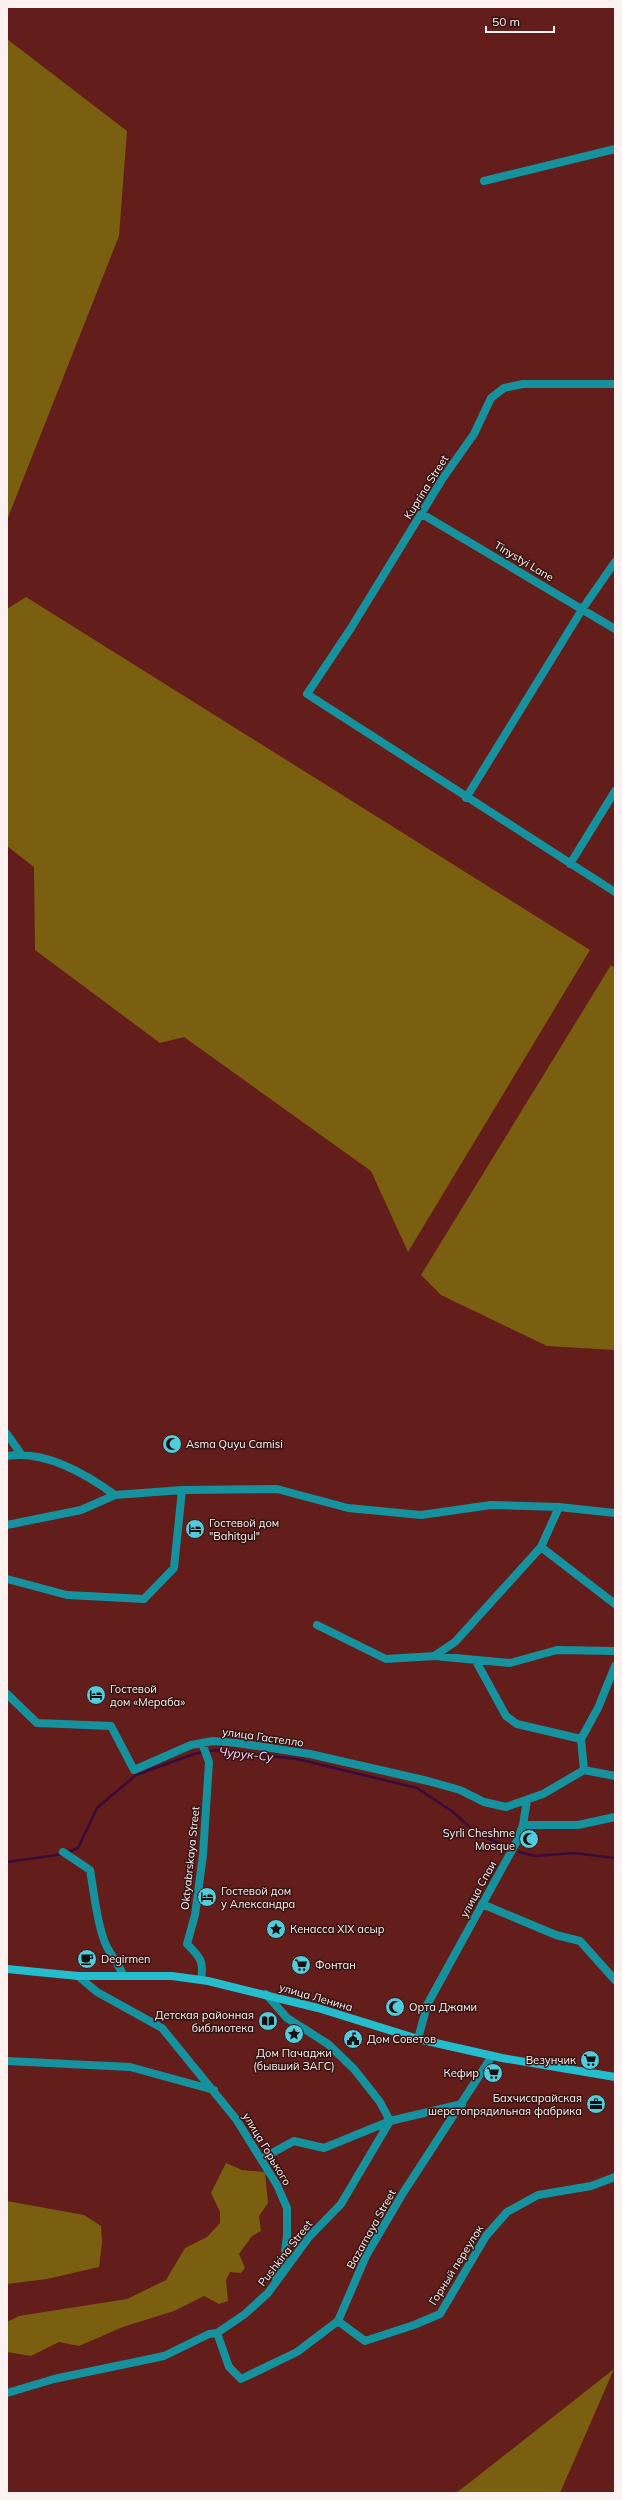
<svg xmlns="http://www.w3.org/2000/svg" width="622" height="2500" font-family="Mulish,sans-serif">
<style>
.forest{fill:#7b5f11}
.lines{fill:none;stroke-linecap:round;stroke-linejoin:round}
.stream{stroke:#380b3a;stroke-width:2.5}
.minor{stroke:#16919e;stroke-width:8}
.secondary{stroke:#23bdce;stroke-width:8}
.labels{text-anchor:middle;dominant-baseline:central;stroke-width:3;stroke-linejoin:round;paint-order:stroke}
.street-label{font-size:11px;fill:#fbf2f1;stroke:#351513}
.poi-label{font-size:11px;fill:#fbf2f1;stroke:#351513;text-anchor:start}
.water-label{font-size:12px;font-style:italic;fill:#fed2fe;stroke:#351513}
</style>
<rect width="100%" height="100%" fill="#631d1a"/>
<path class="forest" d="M7 39 127 131 119 236 7 520Z
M26 597 590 950 408 1252 371 1171 184 1037 160 1043 35 950 34 867 7 846V609Z
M611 965 615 968V1350L547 1346 441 1295 421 1275Z
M226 2163 242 2170 265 2172 268 2203 259 2216 261 2231 252 2236 239 2254 245 2268 241 2273 230 2272 226 2280 228 2301 219 2304 204 2296 174 2311 123 2327 79 2346 59 2342 31 2356 7 2352V2322L19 2316 127 2299 166 2280 185 2248 207 2237 220 2223V2212L211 2193Z
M7 2201 84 2215 101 2226 102 2243 99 2267 47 2279 7 2284Z
M614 2369 560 2493H456L473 2480Z"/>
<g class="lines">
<path class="stream" d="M68 1852 78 1848 97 1808 136 1775 194 1754 216 1750 297 1759 417 1788 453 1812 476 1833 507 1847
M519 1852 535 1856 574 1853 615 1858
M7 1862 64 1854"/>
<path class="minor" d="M484 181 615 149
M615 384H523L504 388 491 398 474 434 443 478 351 628 307 694 615 892
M422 514 615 629
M466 798 583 608 615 562
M570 864 615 791
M7 1434 21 1454
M7 1456C44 1450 86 1474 115 1495
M7 1525 81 1510 115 1495 182 1490 277 1489 348 1508 421 1515 491 1505 559 1507 615 1513
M541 1547 615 1604
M7 1579 67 1595 144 1599 174 1568 182 1490
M317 1625 386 1659 434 1656 510 1663 557 1650 615 1651
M434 1656 455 1642 541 1547 559 1507
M476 1661 506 1716 517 1724 581 1739
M7 1694 37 1723 111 1726 134 1770 191 1745 213 1741 237 1743 310 1754 428 1781 460 1790 484 1802 506 1807 543 1794 584 1770
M584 1770 581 1739 598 1708 615 1666
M584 1770 615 1776
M523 1825H578L615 1817
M63 1852 90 1870C94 1892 96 1916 103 1937 107 1952 117 1960 123 1975
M482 1904 556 1935 580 1941 615 1980
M78 1976 97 1992 162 2028 236 2119 277 2185 287 2208V2236L284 2260 276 2278
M201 1980C204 1961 201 1958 187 1944L195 1915 203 1855 209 1762 202 1743
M418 2039 427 2005 517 1841 523 1825 527 1800
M7 2061 130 2067 214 2090
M261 2159 294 2141 324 2148 390 2121 462 2104
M338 2321 365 2341 414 2325 440 2314 486 2236 507 2212 538 2195 591 2186 615 2177
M217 2333 229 2367 241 2379 297 2352 338 2321 366 2256 403 2193 492 2056
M7 2393 54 2379 164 2356 209 2334 217 2333 245 2314 268 2293 309 2237 341 2204 390 2121 380 2102 354 2069 328 2044 287 2018 266 1994"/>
<path class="secondary" d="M7 1969 78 1976H172L208 1981 318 2008 418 2039 502 2058 615 2077"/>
</g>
<defs>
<g id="mosque-disc" transform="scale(1)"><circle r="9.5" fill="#52cbda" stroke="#351513"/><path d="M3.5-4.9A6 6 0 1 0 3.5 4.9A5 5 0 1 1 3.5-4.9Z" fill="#111"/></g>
<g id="hotel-disc" transform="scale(1)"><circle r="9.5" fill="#52cbda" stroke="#351513"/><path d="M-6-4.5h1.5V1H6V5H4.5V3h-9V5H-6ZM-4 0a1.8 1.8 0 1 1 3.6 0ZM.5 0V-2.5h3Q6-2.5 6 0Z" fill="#111"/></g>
<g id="sight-disc" transform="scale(1)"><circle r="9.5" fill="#52cbda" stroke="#351513"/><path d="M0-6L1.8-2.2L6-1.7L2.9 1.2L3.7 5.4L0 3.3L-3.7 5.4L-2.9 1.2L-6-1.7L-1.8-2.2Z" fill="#111"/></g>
<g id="cafe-disc" transform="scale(1)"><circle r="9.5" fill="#52cbda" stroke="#351513"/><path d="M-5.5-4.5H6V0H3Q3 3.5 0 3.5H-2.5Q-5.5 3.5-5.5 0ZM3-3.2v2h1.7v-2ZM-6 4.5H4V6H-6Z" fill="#111"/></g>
<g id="supermarket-disc" transform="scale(1)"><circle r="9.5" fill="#52cbda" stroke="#351513"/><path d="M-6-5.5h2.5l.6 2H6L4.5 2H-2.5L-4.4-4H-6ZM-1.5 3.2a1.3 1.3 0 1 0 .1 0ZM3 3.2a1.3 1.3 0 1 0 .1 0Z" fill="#111"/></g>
<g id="library-disc" transform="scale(1)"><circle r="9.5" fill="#52cbda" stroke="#351513"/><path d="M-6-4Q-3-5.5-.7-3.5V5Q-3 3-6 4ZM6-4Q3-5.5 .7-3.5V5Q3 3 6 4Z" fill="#111"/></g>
<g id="civic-disc" transform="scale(1)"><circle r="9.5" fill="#52cbda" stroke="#351513"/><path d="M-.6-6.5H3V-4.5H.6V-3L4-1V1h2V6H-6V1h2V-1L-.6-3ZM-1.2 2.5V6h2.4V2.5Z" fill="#111"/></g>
<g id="office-disc" transform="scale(1)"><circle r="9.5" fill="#52cbda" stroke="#351513"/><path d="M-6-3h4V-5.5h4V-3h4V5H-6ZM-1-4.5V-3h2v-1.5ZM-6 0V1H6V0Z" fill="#111"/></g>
</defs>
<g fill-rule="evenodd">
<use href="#mosque-disc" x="172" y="1444"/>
<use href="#hotel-disc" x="195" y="1529"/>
<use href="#hotel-disc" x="96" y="1695"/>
<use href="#mosque-disc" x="529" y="1839"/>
<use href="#hotel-disc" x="207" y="1897"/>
<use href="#sight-disc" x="276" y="1929"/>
<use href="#cafe-disc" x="87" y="1959"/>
<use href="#supermarket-disc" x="301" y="1965"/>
<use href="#mosque-disc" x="395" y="2007"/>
<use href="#library-disc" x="268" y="2021"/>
<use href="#sight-disc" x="294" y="2034"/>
<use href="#civic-disc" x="353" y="2039"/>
<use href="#supermarket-disc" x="590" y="2060"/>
<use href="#supermarket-disc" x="493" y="2073"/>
<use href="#office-disc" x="596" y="2104"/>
</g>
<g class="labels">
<g class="street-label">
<text transform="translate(426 487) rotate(-58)">Kuprina Street</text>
<text transform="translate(524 561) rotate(31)">Tinystyi Lane</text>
<text transform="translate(263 1737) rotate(8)">улица Гастелло</text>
<text transform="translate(190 1858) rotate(-84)">Oktyabrskaya Street</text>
<text transform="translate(478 1889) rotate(-61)">улица Спаи</text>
<text transform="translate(316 1997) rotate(16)">улица Ленина</text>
<text transform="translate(267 2149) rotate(59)">улица Горького</text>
<text transform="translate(371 2229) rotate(-61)">Bazarnaya Street</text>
<text transform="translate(285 2253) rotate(-52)">Pushkina Street</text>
<text transform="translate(456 2265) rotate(-58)">Горный переулок</text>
</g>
<g class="poi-label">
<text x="186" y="1444">Asma Quyu Camisi</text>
<text x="209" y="1523">Гостевой дом<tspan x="209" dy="13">"Bahitgul"</tspan></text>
<text x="110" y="1689">Гостевой<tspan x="110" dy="13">дом «Мераба»</tspan></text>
<text x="515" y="1833" text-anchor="end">Syrli Cheshme<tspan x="515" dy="13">Mosque</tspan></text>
<text x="221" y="1891">Гостевой дом<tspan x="221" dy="13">у Александра</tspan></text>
<text x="290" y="1929">Кенасса XIX асыр</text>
<text x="101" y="1959">Degirmen</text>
<text x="315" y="1965">Фонтан</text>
<text x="409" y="2007">Орта Джами</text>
<text x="254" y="2015" text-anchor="end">Детская районная<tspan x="254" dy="13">библиотека</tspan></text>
<text x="367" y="2039">Дом Советов</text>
<text x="294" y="2053" text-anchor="middle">Дом Пачаджи<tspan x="294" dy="13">(бывший ЗАГС)</tspan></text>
<text x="576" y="2060" text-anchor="end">Везунчик</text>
<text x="479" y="2073" text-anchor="end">Кефир</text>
<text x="582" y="2098" text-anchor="end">Бахчисарайская<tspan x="582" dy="13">шерстопрядильная фабрика</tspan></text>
</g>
<g class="water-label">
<text transform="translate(246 1754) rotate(6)">Чурук-Су</text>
</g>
</g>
<rect width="622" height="2500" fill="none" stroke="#fbf2f1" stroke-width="16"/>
<path d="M486 26v6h68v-6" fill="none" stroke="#fbf2f1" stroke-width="2"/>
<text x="492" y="26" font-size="12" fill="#fbf2f1" stroke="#351513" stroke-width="3" paint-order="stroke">50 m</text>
</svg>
